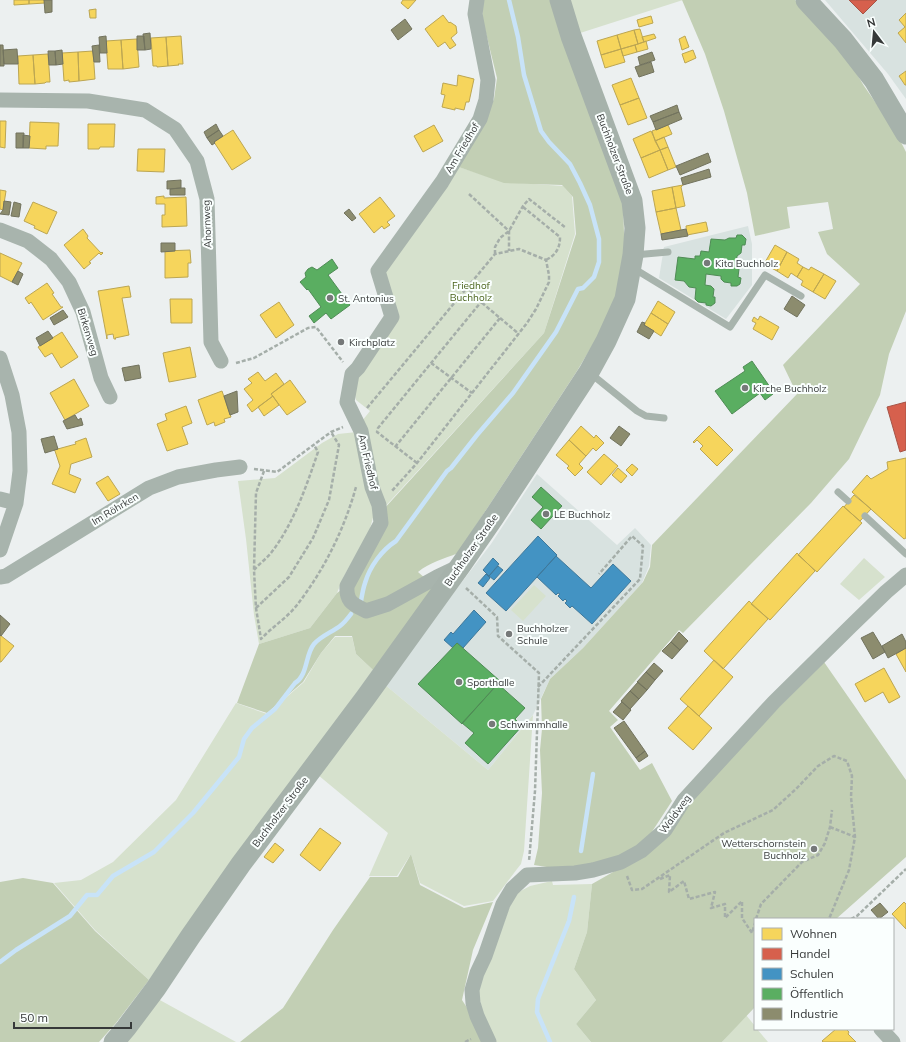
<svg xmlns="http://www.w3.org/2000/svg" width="906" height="1042" font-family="Mulish,sans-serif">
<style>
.built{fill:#d8e2e0}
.green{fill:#d6e1cd}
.forest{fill:#c2cfb4}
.homes{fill:#f6d55c;stroke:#bca652}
.shops{fill:#d6604d;stroke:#a65447}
.schools{fill:#4393c3;stroke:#3f789a}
.public{fill:#5aae61;stroke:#4f8b55}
.industry{fill:#8c8c6e;stroke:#72735e}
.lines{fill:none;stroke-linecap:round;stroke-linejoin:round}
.stream{stroke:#c8e3f8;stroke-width:4.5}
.path{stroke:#a5aea9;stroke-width:2.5;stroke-dasharray:4 2;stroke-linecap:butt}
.lane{stroke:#a8b4ad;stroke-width:7}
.street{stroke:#a8b4ad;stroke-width:15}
.secondary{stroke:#a6b2ab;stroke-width:21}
.poi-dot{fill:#767979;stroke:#fafffe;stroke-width:1.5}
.labels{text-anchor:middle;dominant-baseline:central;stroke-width:4;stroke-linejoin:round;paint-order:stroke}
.street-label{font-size:10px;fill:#363939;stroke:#fafffe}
.poi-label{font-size:10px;fill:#363939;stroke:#fafffe;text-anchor:start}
.park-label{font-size:10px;fill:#486219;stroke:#fafffe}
</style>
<rect width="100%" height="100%" fill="#ecf0f0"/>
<path class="built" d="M825 0H906V99L888 74Z
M748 226 752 244V285L726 319 659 278 664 247Z
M537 474 617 545 635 528 651 545 649 566 642 583 583 648 550 679 533 715 488 770 384 684 491 544Z"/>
<path class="green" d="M569 0H683L577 34Z
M456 166 504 182 563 186 572 196 575 234 544 333 382 510 374 514 369 532 344 576 337 593 310 628 259 644 254 615 246 539 238 481 275 478 322 443 338 434 357 432 362 421 370 411 356 400 352 381 393 318 382 277Z
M864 558 885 577 859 600 840 584Z
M534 585 546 596 523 621 511 610Z
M335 637H352L356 654 373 670 149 980 95 930 54 883 81 880 113 862 176 800 236 703 267 714 304 682 321 653Z
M384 684 488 770 533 715 524 851 521 864 517 869 493 901 464 906 420 883 411 854 397 876H369L388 833 318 775Z
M552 881 553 885 592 884 587 932 574 969 596 1000 576 1024 591 1042H496L482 1012 478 989 504 923 509 908 517 893 530 886Z
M158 999 236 1042H126Z
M746 1015 755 1026V1029H757L768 1042H722Z"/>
<path class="forest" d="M483 0H550L623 204 625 261 616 298 598 336 577 371 458 553C444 559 430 562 418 572L435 587 373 670 356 654 352 636H335L321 653 303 682 267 713 237 703 259 644 310 628 337 593 351 583 383 510 544 333 576 234 573 197 562 185 504 183 456 166 481 129 494 99 497 78 482 17Z
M682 0H795L839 44 864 86 896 132 906 152V311L889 354 880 395 849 459 811 503 683 633 679 630 609 711 618 720 610 727 640 770 652 763 672 801 644 844 616 859 589 865 553 868 534 865 538 848 542 793 540 750 542 729 541 699 550 679 583 648 643 582 650 567 652 545 797 394 783 365 860 284 827 254 818 232 833 229 828 202 787 207 790 228 755 236 747 193 724 111 705 54Z
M824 662 906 780V857L836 919H755V1007L722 1042H591L576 1024 596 1000 574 969 587 932 592 884 643 855 691 797 755 731Z
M411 854 420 885 464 908 493 902 473 950 462 1000 483 1032 489 1042H240L283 1008 333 930 370 877H398Z
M23 878 53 883 95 931 149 980 116 1023 99 1042H0V882Z"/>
<path class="homes" d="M14 0H29V4L14 5Z
M29 0H44L45 3 29 4Z
M403 0H416L408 9 401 3Z
M96 9V18H90L89 10Z
M906 13V43L898 33 905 27 899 20Z
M443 15 449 23 450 22 456 26 457 33 451 38 456 45 450 49 445 42 438 47 425 29Z
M651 16 653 23 639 27 637 20Z
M640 29 644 42 638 44 634 30Z
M634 30 638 44 621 49 617 35Z
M654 34 656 38 644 42 642 37Z
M617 35 621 49 601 55 597 41Z
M181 36 183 64H178L179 65 168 66 166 37Z
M685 36 689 47 682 50 679 39Z
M166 37 168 66 157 67V66H153L151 38Z
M137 39 139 67 123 69 121 40Z
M121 40 123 69H108L106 41Z
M646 41 648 49 637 52 635 45Z
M635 45 637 52 623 56 621 49Z
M621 49 625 62 605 68 601 55Z
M693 50 696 58 685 63 682 54Z
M93 51 95 79 79 81 78 52Z
M78 52 79 81 69 82V80L64 81 62 53Z
M48 54 50 82H46L45 83 35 84 33 55Z
M33 55 35 84H19L18 56Z
M906 71V85H905L899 76Z
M458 75 474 79 469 102H466L464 110 455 108V110L442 107 445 95 441 94 443 83 457 86Z
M631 78 639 98 620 105 612 85Z
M639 98 647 118 628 125 620 105Z
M0 121H6L5 148 0 147Z
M30 122 59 123 58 146H46V149L29 148Z
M88 124H115L114 147H100L99 149H88Z
M434 125 443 141 423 152 414 136Z
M668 125 672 134 655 141 652 131Z
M233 130 251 158 232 170 214 142Z
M651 131 660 150 641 158 633 139Z
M664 137 668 147 660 150 655 141Z
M668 147 676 167 668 170 660 150Z
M138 149H165L164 172 137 171Z
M660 150 668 170 649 178 641 158Z
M683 185 681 187 685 206 676 208 672 187Z
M672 187 676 208 656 212 652 191Z
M0 190 6 191 3 210 0 209Z
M164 196V198L186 197 187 226 162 227V215H165V204H156V197Z
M380 197 395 216 387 222 390 225 384 229 382 226 374 233 359 214Z
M33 202 57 212 47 234 34 228 35 226 24 221Z
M676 208 681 230 661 234 656 212Z
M706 222 708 231 687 235 686 226Z
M83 229 88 236 87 238 101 253 102 252 103 253 101 255 99 253 89 262 91 263 84 269 64 245Z
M775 245 787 252 777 271 764 264Z
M190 250 191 263H188V277L165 278V251Z
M787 252 799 259 797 263 803 267 797 277 791 273 788 278 777 271Z
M0 253 22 263 12 282 0 276Z
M803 267 809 270 811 267 824 274 813 292 801 285 803 281 797 277Z
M824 274 836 281 825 299 813 292Z
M47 283 54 293 52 294 61 307H63L43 320 31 302 29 304 25 298Z
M129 286 131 297 122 298 129 335 115 338 116 339H114L113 334 107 335V339L98 291Z
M170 299H192V323H171Z
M658 301 675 312 668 324 651 313Z
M279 302 294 325 276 338 260 315Z
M651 313 668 324 661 336 644 325Z
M760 316 779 327 772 340 753 329 756 323 752 321 754 317 758 320Z
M62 332 78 357 61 368 52 353 45 357 38 347Z
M190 347 196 377 169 382 163 353Z
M258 372 265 381 276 373 284 384 271 394 273 396 252 412 247 405 253 400 244 389 252 383 248 379Z
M74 379 89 406 65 420 50 393Z
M290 380 306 402 287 415 271 394Z
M222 391 231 417 224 419 225 422 215 426 214 422 207 425 198 400Z
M273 396 279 405 264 416 258 407Z
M186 406 192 423 182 427 188 444 167 451 157 424 167 420 165 414Z
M581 426 594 438 596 435 604 443 596 451 593 448 586 456 569 440Z
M709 426 733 450 717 466 700 449 703 446 697 440 694 443 693 442Z
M86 438 92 457 71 464 69 474 81 479 75 493 52 484 60 466 55 451 54 450 76 444 75 442Z
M569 440 586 456 579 464 583 468 575 476 567 468 569 466 556 455Z
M604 454 618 466 601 485 587 472Z
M906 458V538L904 539 852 492 867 475 871 479 888 469 887 462Z
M632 464 638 469 632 476 626 470Z
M618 468 627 476 621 483 612 475Z
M108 476 120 494 108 501 96 483Z
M854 495 871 509 860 521 844 507Z
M843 506 862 523 817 572 798 555Z
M797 553 815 571 770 620 751 604Z
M749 601 768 619 723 669 704 651Z
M0 635 14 646 1 662H0Z
M906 648V672L896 654Z
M714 660 733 677 699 716 680 699Z
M884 668 900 697 889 703 883 692 865 702 855 684Z
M688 706 712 728 693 750 668 728Z
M320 828 341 843 320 871 300 855Z
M275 843 284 850 273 863 264 857Z
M904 902 906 904V929L892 914Z
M836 1029H846L849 1032 848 1034 856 1042H823L822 1041Z"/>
<path class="shops" d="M849 0H877L863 14Z
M906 402V450L900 452 887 407Z"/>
<path class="schools" d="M538 536 557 555 506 611 486 593Z
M556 556 591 588 613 564 631 581 592 624 572 606 570 608 565 603 567 601 565 599 563 601 558 596 560 594 558 593 556 595 537 577Z
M493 558 499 564 489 576 483 570Z
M498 566 503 570 494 580 489 576Z
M486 574 490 578 483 587 478 583Z
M474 610 486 622 463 648 457 643 453 648 444 640 451 632 453 634Z"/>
<path class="public" d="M737 235H742L746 239 745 245H742L741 253 737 256 736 266 739 269 738 277 741 278 740 284 737 286H731V283L724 282 721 279V276L706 274 705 285 711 286 714 289 713 297H715V303L711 306 706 305V303L698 302 695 299 696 288 689 287 684 281 675 280 678 257 695 259V256H700L701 251 709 252 711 239 725 240 729 238H736Z
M332 259 338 268 328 275 350 305 331 319 326 313 314 323 309 316 321 307 308 289 307 290 300 282 306 277 305 273 308 269 312 267 317 270Z
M752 361 770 387 768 388 773 394 765 400 760 393 732 414 715 391 745 371 743 367Z
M541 487 562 506 541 529 531 520 543 507 532 497Z
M457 643 500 681 462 724 418 684Z
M498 684 525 708 515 719 522 726 488 764 465 743 474 733 462 723Z"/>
<path class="industry" d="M44 0H52V12L45 13Z
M405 19 412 29 398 40 391 30Z
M150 33 151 49 145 50 143 34Z
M106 36 107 53H100L99 37Z
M137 36H144L145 50H137Z
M0 45H3L4 66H0Z
M99 45 100 62H94L92 46Z
M17 49 18 64H4L3 50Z
M62 50 63 64 56 65 55 51Z
M48 51H55L56 65H49Z
M652 52 655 60 640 65 638 57Z
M651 62 654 72 639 77 635 67Z
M677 105 679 112 653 122 650 116Z
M679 112 682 119 656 130 653 122Z
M216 124 219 130 207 138 204 132Z
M219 130 223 136 214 142 215 143 212 145 207 138Z
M16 133H24L23 148H16Z
M23 135 30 136 29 148H23Z
M708 153 711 162 680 175 676 166Z
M709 169 711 177 683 185 681 178Z
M181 180V188L167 189V181Z
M181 188H185V195H170V189Z
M4 201 11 202 9 215 0 214 3 210Z
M14 202 21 204 19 217 11 216Z
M349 209 356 218 352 221 344 213Z
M686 229 688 236 662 240 661 234Z
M161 243H175V251L161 252Z
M18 271 23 274 18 285 12 282Z
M792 296 805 305 797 317 784 309Z
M63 310 68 317 54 325 50 318Z
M642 322 645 323 644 325 654 331 649 339 637 332Z
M48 331 53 338 40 346 36 338Z
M139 365 141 378 125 381 122 368Z
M237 391 238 412 230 415 224 396Z
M75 415 78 420 81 418 83 425 67 429 63 421Z
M619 426 630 434 621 446 610 438Z
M54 436 58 449 45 453 41 439Z
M0 615 10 624 1 636 0 635Z
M679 632 688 641 680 650 671 642Z
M873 632 885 652 873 659 861 638Z
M902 634 906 642V648L888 658 882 646Z
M671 642 680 650 672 659 662 651Z
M654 663 663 671 655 680 646 672Z
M646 672 655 680 647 690 637 682Z
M638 682 647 690 639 699 630 691Z
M630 691 639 699 630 709 621 701Z
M622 702 631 710 623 720 613 712Z
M624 721 645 751 636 758 614 728Z
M645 751 648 756 639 762 636 758Z
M880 903 888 912 879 919 871 910Z"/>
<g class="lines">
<path class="stream" d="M361 601C362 595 363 589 365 583 370 566 382 550 396 541L447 471 451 468 477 435 513 393 556 332 578 289 583 288 594 277 599 262V239L590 205 580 183 570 164 549 142 541 131 524 75 518 37 509 0
M581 851 593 774
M0 962 16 950 70 916 87 895H97L113 876 154 852 193 813 239 757 244 739 252 728 275 709 295 683C308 675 305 655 314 644 321 636 332 632 340 626 344 623 348 618 351 614
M550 1042 537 1012 538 999 569 921 574 897"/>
<path class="path" d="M469 194 509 231V251
M523 207 560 237C560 248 556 255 546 260
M495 254V247L500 238 509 231 523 206 529 199 566 228
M500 318 519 334
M236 363 254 358 308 328 316 327 343 362
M431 363 472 393
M367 408 495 254 519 249 546 260 549 275V282L536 309 527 323 417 463 391 492
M395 447 500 318 481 302 467 287
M417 463 377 432 378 428 481 302
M254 469 277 472 331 432 343 427
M264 471 256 493 254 570 256 608 261 639C272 627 287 618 297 605 324 570 344 530 356 487
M254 570C259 564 266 559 271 553 294 523 306 487 318 452L314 445
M466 588 497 617 498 636 539 673 535 791 529 861
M256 608 289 577 313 538 329 500 339 445 331 432
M538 687 640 579 643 546 632 536 599 574
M830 827 855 837
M627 876 632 890 642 889 724 833 773 810 796 789 818 766 834 756 847 761 852 776 851 797 855 837 849 870 829 919
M660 879 670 875 669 892 684 881 689 899 715 892 711 908 725 904V918L742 901V918L752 933 755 923
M756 919 761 904 802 862 818 855 825 843 830 827 832 810
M851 919 857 916 906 869
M465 1042 471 1039"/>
<path class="lane" d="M634 255 668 252
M633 268 730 327 765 275 801 296
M590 373 637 411 646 416 664 418
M838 492 848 501
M865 516 906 554"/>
<path class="street" d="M0 100 88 101 145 110 175 129 197 161 207 199 211 342 221 361
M0 230 28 241 51 259 69 282 83 312 101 378 110 397
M0 358 12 395 19 432 20 471 16 503 0 550
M0 499 16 503
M458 567 437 577 388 604 366 611C353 604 346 602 347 586L381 523 379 505 372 487 361 431 347 402 352 374 358 368 392 317 378 271 442 182 480 119 486 100 488 80 475 14 477 0
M0 577 6 576 149 488 178 477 216 470 240 467
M881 1029 893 1042
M489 1042 477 1016 473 1003 472 990 477 973 485 956 503 904 512 889 527 875 575 873 593 870 621 862 641 851 665 830 684 800 774 702 850 627 886 592 906 575"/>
<path class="secondary" d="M806 0 843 40 874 80 906 134
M114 1042 126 1028 156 988 190 937 241 864 366 697 461 565 494 517 589 372 606 341 625 299 633 255 635 228 632 201 571 36 560 0"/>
</g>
<g class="poi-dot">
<circle cx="707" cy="263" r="4"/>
<circle cx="330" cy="298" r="4"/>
<circle cx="341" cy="342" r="4"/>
<circle cx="745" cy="388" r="4"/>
<circle cx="546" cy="514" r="4"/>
<circle cx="509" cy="634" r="4"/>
<circle cx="459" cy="682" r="4"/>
<circle cx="492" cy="724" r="4"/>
<circle cx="814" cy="849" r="4"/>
</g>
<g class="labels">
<g class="street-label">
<text transform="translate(462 148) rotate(-59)">Am Friedhof</text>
<text transform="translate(615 154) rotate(69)">Buchholzer Straße</text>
<text transform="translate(207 224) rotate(-92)">Ahornweg</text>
<text transform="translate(88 332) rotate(73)">Birkenweg</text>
<text transform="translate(368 462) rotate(77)">Am Friedhof</text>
<text transform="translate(115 509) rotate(-31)">Im Röhrken</text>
<text transform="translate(471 550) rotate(-55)">Buchholzer Straße</text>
<text transform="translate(280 812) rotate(-53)">Buchholzer Straße</text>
<text transform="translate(675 814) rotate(-54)">Waldweg</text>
</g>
<g class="poi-label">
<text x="715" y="263">Kita Buchholz</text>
<text x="338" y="298">St. Antonius</text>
<text x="349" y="342">Kirchplatz</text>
<text x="753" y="388">Kirche Buchholz</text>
<text x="554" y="514">LE Buchholz</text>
<text x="517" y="628">Buchholzer<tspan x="517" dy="12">Schule</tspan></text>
<text x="467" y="682">Sporthalle</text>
<text x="500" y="724">Schwimmhalle</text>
<text x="806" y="843" text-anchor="end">Wetterschornstein<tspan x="806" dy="12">Buchholz</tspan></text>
</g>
<g class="park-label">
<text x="471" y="285">Friedhof<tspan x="471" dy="12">Buchholz</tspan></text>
</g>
</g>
<rect x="754" y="918" width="140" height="112" fill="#fafffe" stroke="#acb0af"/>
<rect x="762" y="928" width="20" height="12" fill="#f6d55c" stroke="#acb0af"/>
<text x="790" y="938" font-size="12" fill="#363939">Wohnen</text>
<rect x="762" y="948" width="20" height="12" fill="#d6604d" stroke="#acb0af"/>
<text x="790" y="958" font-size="12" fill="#363939">Handel</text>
<rect x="762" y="968" width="20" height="12" fill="#4393c3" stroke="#acb0af"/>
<text x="790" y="978" font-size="12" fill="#363939">Schulen</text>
<rect x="762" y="988" width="20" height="12" fill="#5aae61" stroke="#acb0af"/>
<text x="790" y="998" font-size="12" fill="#363939">Öffentlich</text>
<rect x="762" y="1008" width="20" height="12" fill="#8c8c6e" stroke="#acb0af"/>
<text x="790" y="1018" font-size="12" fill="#363939">Industrie</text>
<g transform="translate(874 32) rotate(344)" stroke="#fafffe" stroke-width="3" paint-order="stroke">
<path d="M0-3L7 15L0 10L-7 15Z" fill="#363939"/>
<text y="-6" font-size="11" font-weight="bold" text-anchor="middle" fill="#363939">N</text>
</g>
<path d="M14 1022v6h117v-6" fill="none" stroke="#363939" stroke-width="2"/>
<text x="20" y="1022" font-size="12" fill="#363939" stroke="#fafffe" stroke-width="3" paint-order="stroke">50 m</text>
</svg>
